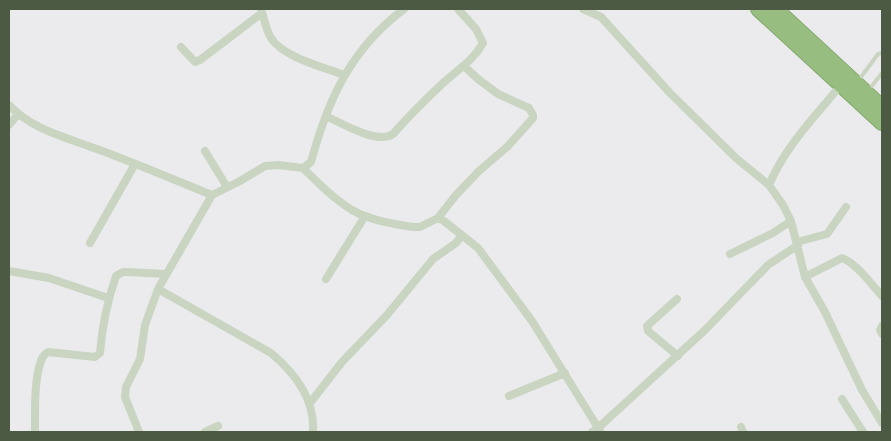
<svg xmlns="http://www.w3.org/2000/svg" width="891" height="441" font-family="'Open Sans',sans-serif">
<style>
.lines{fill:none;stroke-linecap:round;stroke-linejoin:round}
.highway-casing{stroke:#82a86c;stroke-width:16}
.lane{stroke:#c9d4c1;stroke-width:4}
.street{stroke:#c9d4c1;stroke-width:8}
.highway{stroke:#97bd80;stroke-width:14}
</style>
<rect width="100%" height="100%" fill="#ebebee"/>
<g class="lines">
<g class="highway-casing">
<path id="highway" d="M758 9 882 123
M776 9 882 107"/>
</g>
<path class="lane" d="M858 81 878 54 882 53
M868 91 882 73"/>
<path class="street" d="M261 9C264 18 266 30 271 38 283 57 323 67 344 75
M583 9 601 17 669 92 737 159 769 185
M181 47 195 62 200 60 262 13
M841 85C815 116 785 147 769 185L783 205 791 221 805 277 825 312 862 390 882 423
M9 105C31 129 65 137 94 148 133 162 172 179 212 195
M326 116C341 123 378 145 393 134 408 117 425 100 442 84 457 70 473 61 483 43L476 29 458 9
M9 125 18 114
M205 151 227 187
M303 168C318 183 334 199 352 210 369 220 393 224 413 227H420L438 218 456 195 479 171 507 147 533 118V115L529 108 498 94 478 79 465 67
M438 218 444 221 478 248 532 321 600 431
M797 242 827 234 846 207
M90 243 135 164
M730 254 773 233 791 221
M9 271 49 278 108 298
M805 277 842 258C856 263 872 285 882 296
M326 279 365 216
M158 289 271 353C295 373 315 400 313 432
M677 299 647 326 648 331 678 356
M882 326 880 330 882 334
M509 396 565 373
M842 399 863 432
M310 403 342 362 387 315 433 259 456 243 462 235
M741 427 743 432
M35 432C35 411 34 380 41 361 42 357 45 354 48 352L95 357 100 353C102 327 107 302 116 276L123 272H128L166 274
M139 432 125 397 126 387 140 359 145 325 158 289 212 195 240 181 265 166 278 165 303 168 311 162C328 99 351 49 404 9
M205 432 218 426
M592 432 598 428 705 330 768 265 798 245"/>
<use href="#highway" class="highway"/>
</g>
<rect width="891" height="441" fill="none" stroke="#4c5943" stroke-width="20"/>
</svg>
